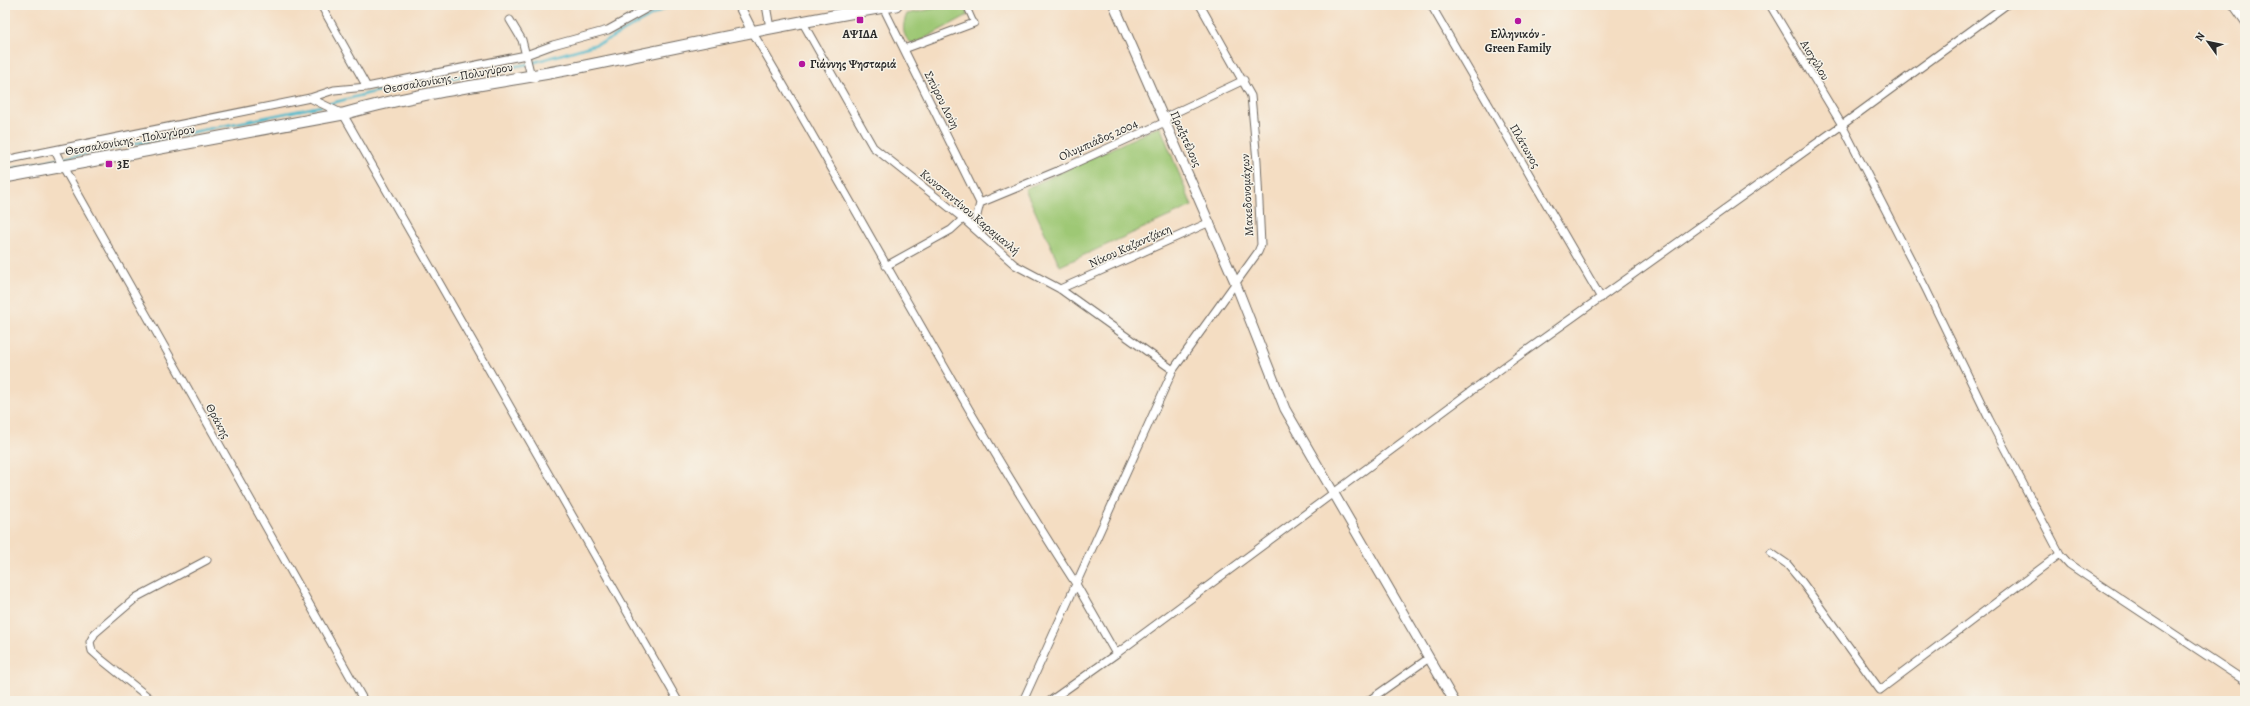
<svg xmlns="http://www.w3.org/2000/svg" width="2250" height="706" font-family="Alegreya,serif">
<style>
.green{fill:#9ec875;stroke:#647a50}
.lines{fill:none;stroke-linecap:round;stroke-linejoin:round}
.stream{stroke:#4fb9cc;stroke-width:2.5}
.pedestrian-casing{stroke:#716960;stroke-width:7}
.minor-casing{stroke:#716960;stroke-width:9}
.tertiary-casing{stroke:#716960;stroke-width:11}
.primary-casing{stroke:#716960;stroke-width:13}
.pedestrian{stroke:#fff;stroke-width:5}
.minor{stroke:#fff;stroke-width:7}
.tertiary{stroke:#fff;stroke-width:9}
.primary{stroke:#fff;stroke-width:11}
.poi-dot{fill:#b5179e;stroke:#f7f3e8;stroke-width:1.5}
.labels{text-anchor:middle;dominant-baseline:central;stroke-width:3;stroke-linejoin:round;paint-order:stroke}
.poi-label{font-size:12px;font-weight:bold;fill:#2b2b2b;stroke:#f7f3e8}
.street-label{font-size:12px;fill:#2b2b2b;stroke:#f7f3e8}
</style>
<rect width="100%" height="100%" fill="#f7f3e8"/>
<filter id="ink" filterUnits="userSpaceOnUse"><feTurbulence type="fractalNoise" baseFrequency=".025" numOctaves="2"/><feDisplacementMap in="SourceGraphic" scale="8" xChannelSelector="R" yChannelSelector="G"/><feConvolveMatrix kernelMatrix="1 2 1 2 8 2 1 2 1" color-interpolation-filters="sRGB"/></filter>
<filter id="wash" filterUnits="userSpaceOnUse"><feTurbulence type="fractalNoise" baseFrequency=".012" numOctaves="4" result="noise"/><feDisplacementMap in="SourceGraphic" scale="16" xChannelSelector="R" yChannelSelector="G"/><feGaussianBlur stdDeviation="0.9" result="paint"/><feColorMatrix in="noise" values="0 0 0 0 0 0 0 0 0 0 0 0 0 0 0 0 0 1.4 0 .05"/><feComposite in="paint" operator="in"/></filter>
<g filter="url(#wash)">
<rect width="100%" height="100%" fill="#f4ddc2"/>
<path class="green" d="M952 5 965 7 968 15 914 44C901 38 902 25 907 14Z
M1160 126 1192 206 1060 266 1025 189Z"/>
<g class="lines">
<path class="stream" d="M328 104 374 92 528 64 604 42 671 5
M5 170 321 106"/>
</g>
</g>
<g filter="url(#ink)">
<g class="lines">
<g class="pedestrian-casing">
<path id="pedestrian" d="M966 5 974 23"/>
</g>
<g class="minor-casing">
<path id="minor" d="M321 5 367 87
M766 5 770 28
M1200 5 1251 96 1257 161 1261 245 1258 252 1173 370 1076 584 1116 654 1509 363 1842 125 1770 5
M1431 5 1601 298
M2006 5 1842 125 1926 289 1989 419 2060 554 2069 564 2088 577 2245 681
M2233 5 2245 22
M883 7 980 203
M510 20 522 40 531 76
M803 23 873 147 960 216 1015 265 1060 289 1173 370
M753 33C862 216 960 405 1076 584L1023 701
M904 49 974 23
M310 98 343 114 678 701
M55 151 62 165 364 701
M5 160 310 98 334 90 367 87 526 55 553 45 608 30 653 5
M974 228 980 203 1060 170 1165 122 1168 116 1244 80
M886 266 951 230 963 219
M1060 289 1210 222
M1771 553 1787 564 1802 582 1880 690 2060 554
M153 701 102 660 92 651 90 642 95 633 137 597 207 560
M1050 701 1116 654
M1368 701 1429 658"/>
</g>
<g class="tertiary-casing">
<path id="tertiary" d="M739 5 753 33
M1114 5 1235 282 1285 409 1454 701"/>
</g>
<g class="primary-casing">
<path id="primary" d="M5 177 343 114C415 93 491 84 565 70 675 48 785 23 896 5"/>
</g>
<use href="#pedestrian" class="pedestrian"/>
<use href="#minor" class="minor"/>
<use href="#tertiary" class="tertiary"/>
<use href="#primary" class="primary"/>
</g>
</g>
<g class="poi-dot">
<rect x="856" y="16" width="8" height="8" rx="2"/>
<circle cx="1518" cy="21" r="4"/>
<circle cx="802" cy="64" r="4"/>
<rect x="105" y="160" width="8" height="8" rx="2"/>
</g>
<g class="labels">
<g class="poi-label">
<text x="860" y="34">ΑΨΙΔΑ</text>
<text x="1518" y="34">Ελληνικόν -<tspan x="1518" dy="14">Green Family</tspan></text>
<text x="810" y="64" text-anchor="start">Γιάννης Ψησταριά</text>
<text x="117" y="164" text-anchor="start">3Ε</text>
</g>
<g class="street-label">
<text transform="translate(1815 60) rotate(59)">Αισχύλου</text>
<text transform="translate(448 78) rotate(-10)">Θεσσαλονίκης - Πολυγύρου</text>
<text transform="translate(942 100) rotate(63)">Σπύρου Λούη</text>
<text transform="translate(1186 139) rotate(66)">Πραξιτέλους</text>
<text transform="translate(130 140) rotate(-10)">Θεσσαλονίκης - Πολυγύρου</text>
<text transform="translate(1098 140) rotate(-24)">Ολυμπιάδος 2004</text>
<text transform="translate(1525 146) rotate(60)">Πλάτωνος</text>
<text transform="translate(1247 195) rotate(-93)">Μακεδονομάχων</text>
<text transform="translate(970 212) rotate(40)">Κωνσταντίνου Καραμανλή</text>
<text transform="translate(1130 246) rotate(-24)">Νίκου Καζαντζάκη</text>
<text transform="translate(218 421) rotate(61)">Θράκης</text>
</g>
</g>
<rect width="2250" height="706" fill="none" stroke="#f7f3e8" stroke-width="20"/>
<g transform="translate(2208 42) rotate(303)" stroke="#f7f3e8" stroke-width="3" paint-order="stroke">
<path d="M0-3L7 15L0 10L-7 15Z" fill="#2b2b2b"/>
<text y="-6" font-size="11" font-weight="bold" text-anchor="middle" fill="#2b2b2b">N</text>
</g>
</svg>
